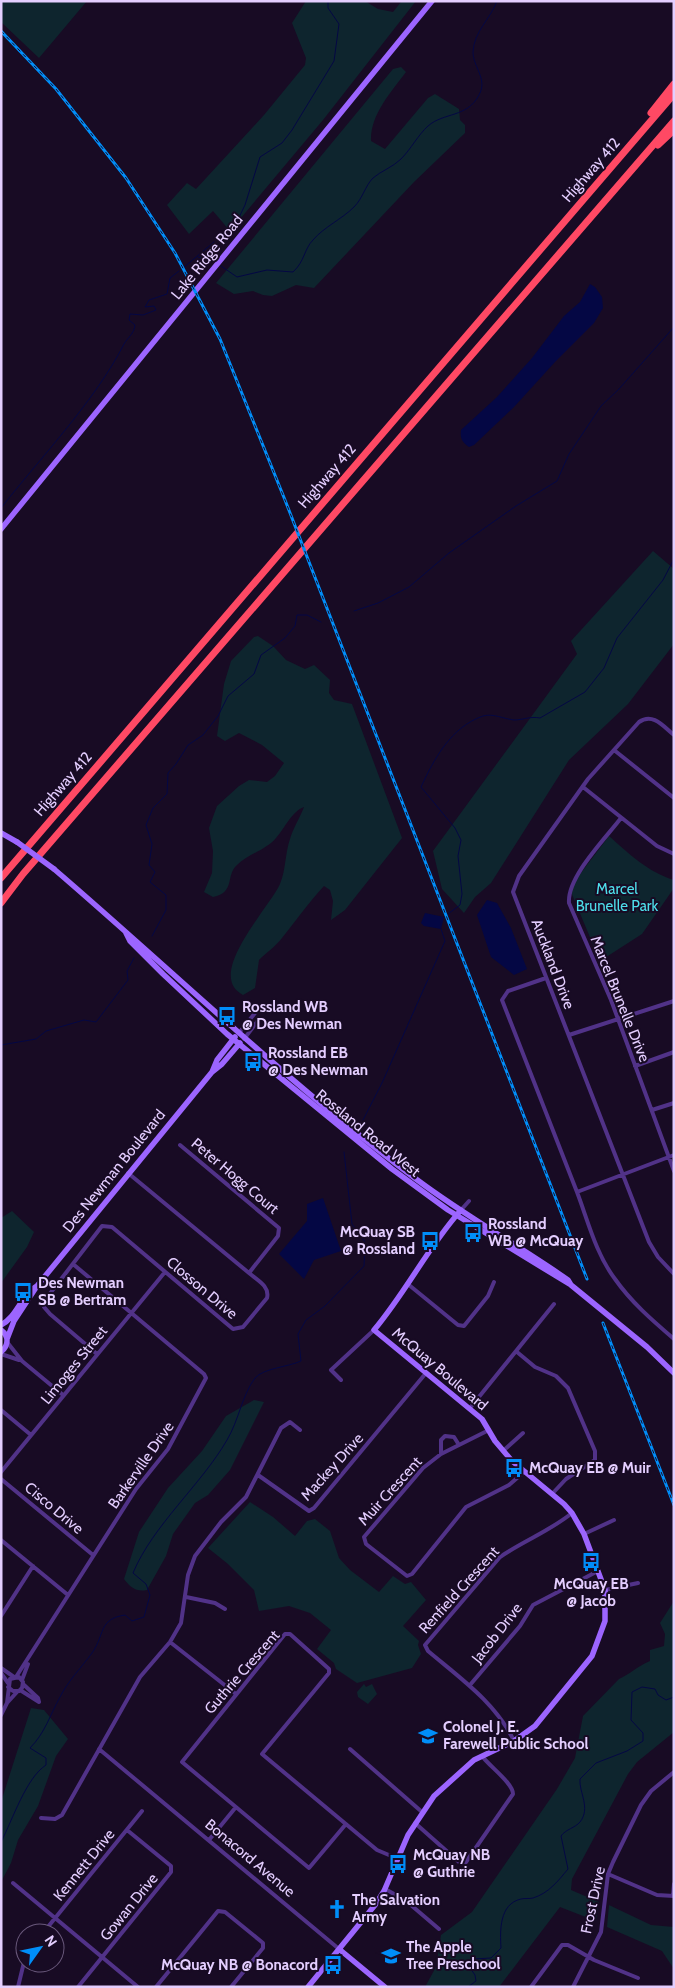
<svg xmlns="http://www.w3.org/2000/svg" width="675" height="1988" font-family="Cabin,sans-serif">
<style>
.green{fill:#0e252e}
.water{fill:#040744}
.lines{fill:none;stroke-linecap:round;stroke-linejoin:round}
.stream{stroke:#040744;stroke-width:1}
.street{stroke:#513288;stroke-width:4}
.secondary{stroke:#9c65ff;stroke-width:5.5}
.highway{stroke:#ff4964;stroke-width:7}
.rail-casing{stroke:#008ef9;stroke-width:3}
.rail{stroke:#180b24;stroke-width:1;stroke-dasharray:4;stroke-linecap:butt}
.secondary-bridge{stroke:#9c65ff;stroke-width:5.5}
.labels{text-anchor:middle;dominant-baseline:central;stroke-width:4;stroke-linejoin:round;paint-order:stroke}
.street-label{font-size:15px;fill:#e4ceff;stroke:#180b24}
.park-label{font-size:15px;fill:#4edfeb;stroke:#180b24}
.poi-label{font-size:15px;font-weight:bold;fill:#e4ceff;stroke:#180b24;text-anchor:start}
</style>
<rect width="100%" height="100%" fill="#180b24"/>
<path class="green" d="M1 1H87L39 58 1 22Z
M306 1H365L378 9 393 12 401 2 416 1 323 120 230 231 213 211 189 234 167 205 187 183 196 189 264 115 305 65 306 58 292 23Z
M401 67 406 72C391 92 370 115 371 141L385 149 428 98 435 94 459 109 460 120 465 125V133L414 182 314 288 296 285 272 296 263 295 253 291 234 294 216 283 393 69Z
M653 551 674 569V644L628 704 569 760 491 883 475 897 464 913 442 889 433 851 577 654 571 641Z
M258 636 273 646 286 660 305 669 314 665 330 680 329 693 334 700 352 704 402 838 345 910 331 920 333 901 330 890 324 886C308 903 296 921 282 938 276 946 266 953 259 960L255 988 243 995C204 975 270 907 280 884 286 870 285 853 290 839 293 828 300 818 304 807 292 811 285 828 276 838 266 850 248 854 237 865 225 876 236 892 213 897L204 892 212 873 213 851 209 828 217 806 239 786 249 780 267 782 275 776 284 763 262 745 239 733 225 741 217 736 224 684 231 661 254 637Z
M609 836C629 854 648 872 674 880V888L642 934 600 961 571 892 574 882Z
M12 1211 34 1232 27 1247 1 1283V1218Z
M254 1400 264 1402 230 1470 208 1495 195 1503 173 1534 166 1556 147 1590C136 1592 131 1588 124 1579L139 1532 168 1488 202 1451 226 1416Z
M250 1502 273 1517 295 1536 307 1521 315 1519 330 1531 339 1558 350 1570 379 1592 393 1576 405 1584 411 1582 426 1600 403 1626 419 1641 418 1645 421 1654 412 1668 357 1683 336 1669 334 1663 317 1649 331 1630 310 1613 289 1606 259 1611 254 1590 228 1564 208 1548Z
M674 1601V1732L637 1762 628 1774 572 1879 571 1890 599 1902 596 1921 560 1907 499 1987H425L436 1967 441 1935 472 1912 557 1789 575 1758 583 1716 619 1679C630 1674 638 1666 650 1661V1650L664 1646 665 1634 660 1623Z
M364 1684 366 1687 372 1684 377 1694 368 1704 358 1697 357 1692Z
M31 1708 44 1710 68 1739 56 1756 38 1806 18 1840 11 1863 1 1882V1802Z
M609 1905 651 1925 674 1927V1969L662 1951 607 1927Z"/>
<path class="water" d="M590 284 595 287 602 297 603 308 594 323 555 362 514 407 474 445 469 447C462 442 460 439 461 430L497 397 532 358 564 316 580 302Z
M487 900 497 903 511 928 527 969 514 975 491 957 477 915Z
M425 913 444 917 441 929 424 926 421 923Z
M323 1198 341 1251 314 1260 304 1279 279 1254 307 1221V1204Z"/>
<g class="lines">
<path class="stream" d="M1 2 2 1
M220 239 232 232 245 205 260 157 282 143 292 130 334 61 339 24 328 8V1
M198 257 214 261
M221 266 237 277 267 270 293 272C305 261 304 249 313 240 324 227 342 219 354 207 363 198 365 186 373 178 381 171 393 167 401 159 411 149 418 135 428 126 444 112 467 118 479 95 488 79 473 67 473 52 474 31 490 20 497 1
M183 268 214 242
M1 508C41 457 95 401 124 344 128 337 134 334 135 325L129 320 130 314 143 315 156 310 154 306 145 307 149 300 167 294 170 278 179 271
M354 611 378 603 409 587 449 553 516 506 557 481 569 454 601 406 619 389 674 327
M444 917 460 905 462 894 458 856 461 840 455 828 421 787C434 759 451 727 483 716 493 713 504 719 514 720 523 720 530 716 540 718L585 692 604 668 617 638 663 580 674 559
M152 936 166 910V895L150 882 155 872 149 865 152 844 146 825 153 808 167 794 168 773 176 764 188 745 203 735 218 716 228 696 254 674 261 655 285 638 295 626 297 615H307L321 622
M1 1045 36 1039 46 1031 84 1020 96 1022 128 980 127 971 134 958
M363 1120 382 1083 445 941 441 929
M1 1842C13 1819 26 1778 46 1765V1758L30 1748C45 1733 50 1715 60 1697 68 1681 81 1668 92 1653 105 1635 98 1619 125 1615L132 1621 144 1617 150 1595 146 1584 133 1573C153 1525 201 1485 227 1440 239 1420 242 1395 255 1378 264 1368 288 1367 301 1361L298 1334 306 1320 325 1306 364 1266 365 1242 352 1224 344 1152
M468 1987 476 1981 475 1975 468 1965 473 1959 491 1958 501 1948C500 1931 499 1904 521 1899 525 1898 529 1899 533 1898 549 1893 558 1881 568 1869L561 1836C566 1829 575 1828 580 1822 591 1808 579 1793 580 1779L596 1763 627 1751 643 1741V1733L631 1720 632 1692 642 1687 655 1689 658 1695 666 1700 674 1697"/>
<path class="street" d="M674 735C664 727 653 712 639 722L588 779 519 876 513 892 649 1242 658 1257 674 1274
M614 750 674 798
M583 787 657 846 674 854
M621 818C605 839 567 877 569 903L611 1000 674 1171
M546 978 508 991 502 1000 577 1192 674 1155
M239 1033 255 1013
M569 1035 674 1001
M244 1039 260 1018
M635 1066 674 1052
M652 1110 674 1103
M180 1145 279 1228 278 1236 249 1273
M577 1192C588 1221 596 1254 615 1279 631 1302 653 1321 674 1339
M461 1210 469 1201
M409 1285 458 1325 464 1326 488 1296 494 1282
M7 1342 22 1361 63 1395
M517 1352 535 1367 556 1376 568 1388 595 1451V1460L566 1479 552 1494
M1 1354 19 1360
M97 1354 50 1314 44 1307 45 1300 102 1226 112 1227 233 1329 243 1327 267 1298C270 1286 257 1280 249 1273L128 1173
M341 1380 331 1370 374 1330
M470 1408 554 1304
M1 1410 31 1435
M489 1430 441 1454 423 1468 364 1537 366 1544 407 1576 412 1574 466 1507 509 1485 524 1472
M503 1451 523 1433
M441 1454V1440L445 1436 454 1437 459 1445
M1 1472 165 1272
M258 1475 309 1511 314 1508 426 1373
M1 1479 93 1555
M584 1534 614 1520
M1 1540 68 1595
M605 1590 638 1583
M186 1597 215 1603 225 1609
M1 1616 33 1566
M170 1642 236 1694
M1 1668 14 1677
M1 1673 8 1683
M16 1677 136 1489 168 1449 206 1378 204 1374 73 1264
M22 1680 28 1664
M23 1684 38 1698 39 1702
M470 1685 520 1626 533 1605 598 1571
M20 1690 39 1702
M7 1703 10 1679 19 1677 23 1682 22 1688 19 1691H13L8 1687
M1 1715 7 1703 17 1692
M514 1741C496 1703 460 1678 428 1651L425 1645 500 1557C523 1541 550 1531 572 1513
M99 1749 339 1949
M350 1749 422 1812
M41 1818 55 1819 62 1815 140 1677 170 1642 181 1623 188 1575 195 1556 221 1522 246 1497 281 1428 290 1422 300 1430
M415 1823 459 1862H466L513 1794C513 1783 489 1766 482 1756
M346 1824 309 1868 182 1762 285 1634H290L329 1669V1673L262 1754 377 1850 396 1858
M209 1840 236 1807
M608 1874 657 1895 674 1896
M13 1883 138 1987
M385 1889 405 1900 439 1929
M673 1896 674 1884
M43 1933 142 1811
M18 1987 25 1958
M78 1987 171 1872V1866L127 1830
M156 1987 218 1911 225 1912 263 1943V1948L231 1987
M531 1987 562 1945H568L594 1960 638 1978
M573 1987 601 1932 608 1874 613 1862 641 1805 651 1791 674 1772"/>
<path class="secondary" d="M1 529 432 1
M1 833 17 842
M54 869C174 972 289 1084 416 1179 465 1216 518 1245 568 1280L571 1285 647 1347 674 1373
M126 933 130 941 163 974 227 1034 392 1169 448 1210 571 1285
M212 1072 217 1060 235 1037
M1 1325C17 1317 21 1295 37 1286
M1 1330C9 1336 9 1345 1 1352
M7 1339 14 1321 37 1286 212 1072 222 1064 240 1043
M339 1949 385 1987
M308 1987 375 1905 384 1891 408 1835 434 1796 474 1760 514 1741 535 1726 592 1656 605 1621V1590L584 1534 572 1513 564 1504 512 1461 495 1441 482 1419 374 1330C406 1292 428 1247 461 1210"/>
<path class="highway" d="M651 113 674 84
M658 145 674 130
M1 878 674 94
M1 903 23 874 674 121"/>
<g class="rail-casing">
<path id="rail" d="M1 31 56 89 126 178 175 253 220 339 285 500 587 1279
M603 1323 674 1505"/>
</g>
<use href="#rail" class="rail"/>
<path class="secondary-bridge" d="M17 842 54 869"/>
</g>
<defs>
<g id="bus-bare" transform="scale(1.5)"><path d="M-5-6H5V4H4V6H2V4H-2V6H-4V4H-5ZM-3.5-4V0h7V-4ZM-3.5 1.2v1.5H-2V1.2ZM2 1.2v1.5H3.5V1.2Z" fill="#008ef9" stroke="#180b24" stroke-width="2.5" paint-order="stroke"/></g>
<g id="school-bare" transform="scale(1.5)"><path d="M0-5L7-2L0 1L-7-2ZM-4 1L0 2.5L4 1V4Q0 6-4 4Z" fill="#008ef9" stroke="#180b24" stroke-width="2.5" paint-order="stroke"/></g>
<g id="church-bare" transform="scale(1.5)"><path d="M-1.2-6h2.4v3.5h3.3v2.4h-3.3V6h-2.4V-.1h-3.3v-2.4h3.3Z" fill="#008ef9" stroke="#180b24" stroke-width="2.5" paint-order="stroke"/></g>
</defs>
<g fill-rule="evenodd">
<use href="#bus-bare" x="227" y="1016"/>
<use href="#bus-bare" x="253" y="1062"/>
<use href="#bus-bare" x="473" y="1233"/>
<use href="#bus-bare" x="430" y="1241"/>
<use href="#bus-bare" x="23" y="1292"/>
<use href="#bus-bare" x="514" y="1468"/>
<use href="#bus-bare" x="591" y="1562"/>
<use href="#school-bare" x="428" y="1736"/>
<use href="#bus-bare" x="398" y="1864"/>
<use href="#church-bare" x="337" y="1909"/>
<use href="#school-bare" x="391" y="1956"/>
<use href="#bus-bare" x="333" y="1965"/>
</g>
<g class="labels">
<g class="street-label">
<text transform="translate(591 170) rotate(-49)">Highway 412</text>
<text transform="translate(207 257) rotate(-51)">Lake Ridge Road</text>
<text transform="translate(327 476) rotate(-49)">Highway 412</text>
<text transform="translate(63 784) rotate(-49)">Highway 412</text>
<text transform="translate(553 964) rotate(69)">Auckland Drive</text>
<text transform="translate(620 999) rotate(68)">Marcel Brunelle Drive</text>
<text transform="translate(368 1133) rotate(39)">Rossland Road West</text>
<text transform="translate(114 1171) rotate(-51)">Des Newman Boulevard</text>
<text transform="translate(235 1176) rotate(40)">Peter Hogg Court</text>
<text transform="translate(202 1288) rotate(40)">Closson Drive</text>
<text transform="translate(74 1365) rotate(-51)">Limoges Street</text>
<text transform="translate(440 1369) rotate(40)">McQuay Boulevard</text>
<text transform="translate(141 1465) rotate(-55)">Barkerville Drive</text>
<text transform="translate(332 1467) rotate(-48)">Mackey Drive</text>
<text transform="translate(390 1491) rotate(-48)">Muir Crescent</text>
<text transform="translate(54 1508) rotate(40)">Cisco Drive</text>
<text transform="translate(459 1590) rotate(-48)">Renfield Crescent</text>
<text transform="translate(497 1633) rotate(-52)">Jacob Drive</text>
<text transform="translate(242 1672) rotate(-49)">Guthrie Crescent</text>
<text transform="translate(250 1858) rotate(40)">Bonacord Avenue</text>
<text transform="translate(84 1865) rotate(-51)">Kennett Drive</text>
<text transform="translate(593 1900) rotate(-78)">Frost Drive</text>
<text transform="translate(129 1907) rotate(-51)">Gowan Drive</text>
</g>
<g class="park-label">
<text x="617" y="889">Marcel<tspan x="617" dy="17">Brunelle Park</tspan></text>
</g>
<g class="poi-label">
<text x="242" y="1007">Rossland WB<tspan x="242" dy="17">@ Des Newman</tspan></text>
<text x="268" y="1053">Rossland EB<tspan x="268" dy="17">@ Des Newman</tspan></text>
<text x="488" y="1224">Rossland<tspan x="488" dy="17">WB @ McQuay</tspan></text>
<text x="415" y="1232" text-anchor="end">McQuay SB<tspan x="415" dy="17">@ Rossland</tspan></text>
<text x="38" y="1283">Des Newman<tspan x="38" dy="17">SB @ Bertram</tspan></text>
<text x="529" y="1468">McQuay EB @ Muir</text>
<text x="591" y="1584" text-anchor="middle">McQuay EB<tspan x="591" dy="17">@ Jacob</tspan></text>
<text x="443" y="1727">Colonel J. E.<tspan x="443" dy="17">Farewell Public School</tspan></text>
<text x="413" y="1855">McQuay NB<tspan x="413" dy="17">@ Guthrie</tspan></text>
<text x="352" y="1900">The Salvation<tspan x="352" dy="17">Army</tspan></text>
<text x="406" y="1947">The Apple<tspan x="406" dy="17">Tree Preschool</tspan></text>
<text x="318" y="1965" text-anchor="end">McQuay NB @ Bonacord</text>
</g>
</g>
<rect width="675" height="1988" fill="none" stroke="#e4ceff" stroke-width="5"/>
<g transform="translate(40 1948) rotate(57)"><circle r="24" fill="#180b24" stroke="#6a597c"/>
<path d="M0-4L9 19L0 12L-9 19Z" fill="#008ef9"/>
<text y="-8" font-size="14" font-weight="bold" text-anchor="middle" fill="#e4ceff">N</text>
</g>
</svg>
